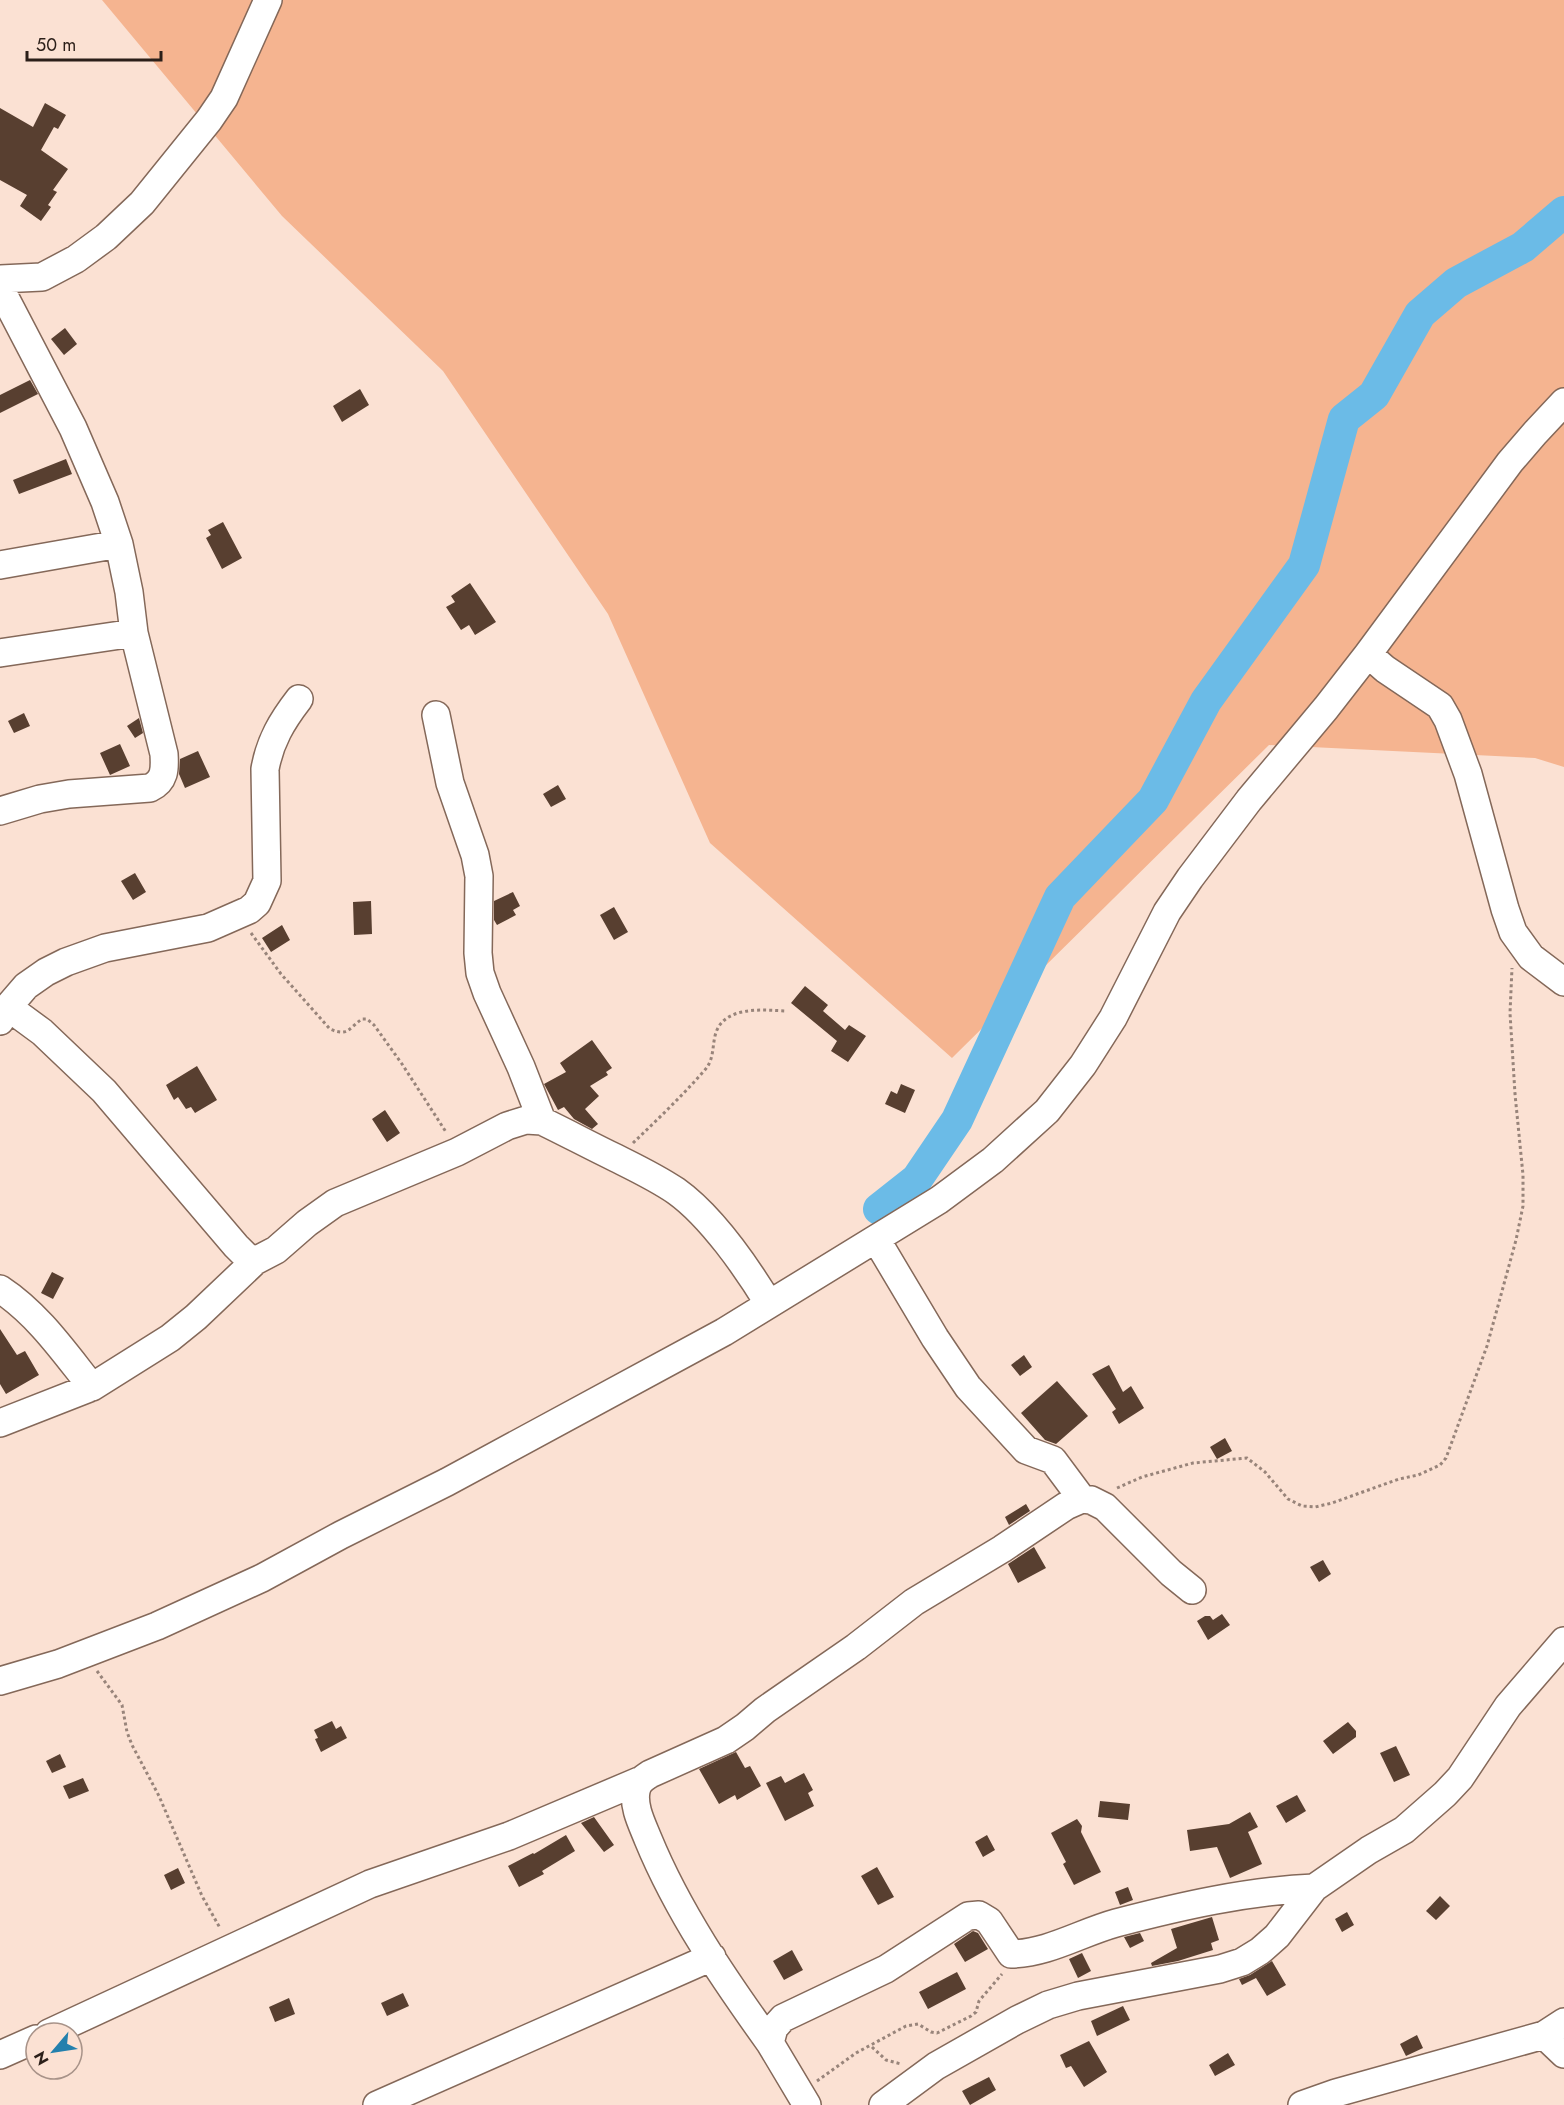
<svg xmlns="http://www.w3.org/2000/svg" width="1564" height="2105" font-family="Jost,sans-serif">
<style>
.green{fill:#f5b490}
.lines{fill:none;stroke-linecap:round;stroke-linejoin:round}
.river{stroke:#6bbbe7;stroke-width:32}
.building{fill:#583f30}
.minor-casing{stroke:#846859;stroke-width:30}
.path{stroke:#98847a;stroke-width:3;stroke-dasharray:3 3;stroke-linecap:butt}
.minor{stroke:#fff;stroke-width:27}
</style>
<rect width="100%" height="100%" fill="#fbe1d3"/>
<path class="green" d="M102 0H1564V767L1535 758 1269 745 952 1058 710 843 608 614 443 371 282 216Z"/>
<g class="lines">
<path class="river" d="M879 1209 917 1179 957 1120 1060 897 1153 800 1206 701 1304 565 1344 419 1374 395 1420 314 1456 283 1523 247 1564 212"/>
</g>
<path class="building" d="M45 103 66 115 58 129 54 127 41 150 68 169 53 190 57 192 48 205 51 207 41 221 20 206 27 195 0 180V108L33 127Z
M65 328 77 344 64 355 51 339Z
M30 380 38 394 0 413V395Z
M360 389 369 405 342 422 333 406Z
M66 459 72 474 19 494 13 480Z
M223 522 242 558 222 569 206 538 211 535 208 530Z
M470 583 496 622 475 635 469 625 461 630 446 607 455 602 451 596Z
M24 713 30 726 14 733 8 721Z
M139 718 143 733 135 738 127 726Z
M120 744 130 766 110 775 100 753Z
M198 751 210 777 185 788 179 774 180 759Z
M558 785 566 799 551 807 543 794Z
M135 873 146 892 133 900 121 881Z
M513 892 520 906 513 910 516 915 497 925 494 920V901Z
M371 901 372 934 354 935 353 902Z
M614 907 628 932 614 940 600 915Z
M282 925 290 940 271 952 262 938Z
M805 986 828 1005 823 1011 845 1030 849 1025 866 1036 848 1062 831 1051 837 1041 791 1003Z
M592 1040 612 1068 606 1072 608 1075 590 1086 599 1096 585 1109 598 1124 592 1129 574 1119 564 1107 558 1110 544 1084 566 1072 560 1063Z
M197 1066 217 1100 195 1113 191 1107 186 1109 178 1097 174 1100 166 1085Z
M901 1084 915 1090 905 1113 885 1104 891 1091 897 1094Z
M385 1110 400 1133 387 1142 372 1119Z
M52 1272 64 1278 53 1299 41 1293Z
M0 1329 17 1355 25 1351 39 1375 6 1394 0 1384Z
M1024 1355 1032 1367 1020 1376 1011 1365Z
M1109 1365 1123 1392 1131 1386 1144 1408 1119 1424 1112 1412 1116 1409 1092 1374Z
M1057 1381 1088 1416 1056 1444 1045 1440 1021 1413Z
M1225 1438 1232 1451 1217 1459 1210 1447Z
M1026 1504 1030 1511 1009 1525 1005 1517Z
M1034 1547 1046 1568 1018 1583 1008 1564Z
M1323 1560 1331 1574 1319 1582 1310 1567Z
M1222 1614 1230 1625 1208 1640 1197 1621 1205 1616H1210L1213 1620Z
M332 1721 336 1729 341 1726 347 1738 321 1752 315 1739 318 1738 314 1730Z
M1348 1722 1356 1731V1737L1333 1754 1323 1741Z
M1396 1746 1410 1775 1394 1782 1380 1753Z
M736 1752 745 1768 750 1766 761 1786 737 1800 735 1795 719 1804 699 1769Z
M60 1754 66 1767 52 1773 46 1761Z
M804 1773 813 1790 808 1793 814 1806 785 1821 766 1783 781 1776 785 1783Z
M83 1778 89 1791 69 1799 63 1786Z
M1297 1795 1306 1811 1286 1823 1276 1806Z
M1100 1801 1130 1804 1128 1820 1098 1817Z
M1250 1812 1258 1827 1248 1832 1262 1864 1230 1878 1217 1847 1190 1851 1187 1830 1229 1824Z
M594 1817 614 1845 604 1852 581 1823Z
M1077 1819 1082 1826 1081 1832 1101 1872 1074 1885 1063 1864 1066 1862 1051 1833Z
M566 1835 575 1851 542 1871 544 1874 519 1887 508 1866 533 1853 534 1854Z
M987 1835 995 1850 983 1857 975 1842Z
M877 1867 894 1897 878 1905 861 1876Z
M178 1868 185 1883 171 1890 164 1875Z
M1128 1887 1133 1900 1120 1905 1115 1892Z
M1440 1896 1450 1906 1436 1920 1426 1911Z
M1347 1912 1354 1925 1342 1932 1335 1919Z
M1212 1917 1219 1940 1211 1943 1213 1950 1178 1961 1152 1966 1151 1963 1177 1948 1171 1929Z
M973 1931 978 1933 988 1949 965 1962 954 1944Z
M1140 1933 1144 1941 1130 1948 1124 1937Z
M792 1950 803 1970 784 1980 773 1961Z
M1082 1953 1091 1971 1078 1978 1069 1959Z
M1272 1961 1286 1985 1267 1996 1256 1978 1242 1985 1239 1979 1250 1975Z
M957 1972 966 1989 928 2009 919 1992Z
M403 1993 409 2006 387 2016 381 2003Z
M289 1998 295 2014 275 2022 269 2007Z
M1123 2006 1130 2020 1097 2036 1091 2021Z
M1417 2035 1423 2048 1406 2056 1400 2044Z
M1089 2041 1107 2072 1084 2087 1071 2066 1066 2068 1060 2055Z
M1228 2053 1235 2065 1215 2076 1209 2065Z
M989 2077 996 2090 970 2105 962 2091Z"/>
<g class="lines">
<g class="minor-casing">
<path id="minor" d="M0 279 42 277 76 259 106 237 142 203 209 120 224 98 268 0
M0 288 73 428 105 502 119 544 129 592 134 633 164 754C165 769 165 781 150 788L69 794 40 799 0 811
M0 565 119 544
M0 653 134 633
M1368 654 1385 669 1440 706 1448 720 1468 774 1505 909 1513 932 1531 957 1564 982
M436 715 450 783 475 855 479 876 478 953 480 973 487 993 521 1067 542 1121
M8 1007 42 1032 104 1091 236 1246 246 1256 255 1261 276 1250 307 1223 335 1203 457 1152 507 1126 526 1120 542 1121C567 1133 591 1146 616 1158 636 1168 657 1178 676 1191 711 1216 747 1268 769 1304
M0 1021 8 1007 26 986 46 972 66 962 105 948 208 928 249 910 257 903 267 881 265 769C270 741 282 721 299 699
M876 1239 935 1338 968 1387 1026 1450 1053 1460 1082 1499
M0 1289C38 1314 64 1352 92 1387
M0 1423 92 1387 170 1338 196 1317 255 1261
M0 1681 58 1664 157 1626 262 1578 341 1535 447 1482 724 1332 939 1200 993 1160 1047 1111 1083 1065 1113 1018 1167 912 1190 878 1249 800 1326 708 1368 654 1510 462 1535 433 1564 402
M49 2033 370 1884 509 1836 639 1781
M1544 2035 1564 2054
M770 2043C724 1979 678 1912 648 1839 642 1824 633 1807 636 1791 638 1781 643 1779 650 1774L726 1740 745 1727 765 1710 856 1647 914 1602 1002 1549 1066 1506 1082 1499 1091 1500 1105 1507 1171 1573 1192 1590
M0 2055 36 2039
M377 2105 712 1957
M807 2105 770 2043 774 2028 783 2018 886 1969 968 1916 979 1915 989 1921 1011 1954C1049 1953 1080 1933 1116 1923 1181 1906 1247 1891 1314 1888
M883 2105 936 2066 1017 2020 1048 2005 1078 1996 1220 1969 1242 1962 1260 1951 1277 1936 1314 1888 1369 1850 1404 1830 1445 1794 1460 1778 1508 1706 1564 1641
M1302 2105 1336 2093 1544 2035 1564 2022"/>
</g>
<path class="path" d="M251 933 281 974 330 1029C348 1037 349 1028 362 1019H367L374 1025 402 1064 446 1132
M633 1143C657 1120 682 1096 704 1071 714 1060 712 1049 715 1036 722 1005 763 1010 786 1011
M1117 1488 1142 1477 1193 1463 1247 1458 1265 1472 1288 1499 1302 1506 1315 1507 1332 1503 1399 1479 1418 1475 1440 1465 1446 1458 1487 1346 1516 1240 1523 1206V1175L1515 1094 1510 1013 1512 968
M97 1671 122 1705 127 1732 132 1745 159 1796 202 1896 220 1928
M872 2047 886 2060 901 2064
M817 2081 856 2053 906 2026 918 2024 931 2032 937 2033 971 2016 976 2012 979 2001 1002 1974"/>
<use href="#minor" class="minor"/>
</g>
<g transform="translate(54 2051) rotate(241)"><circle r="28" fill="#fbe1d3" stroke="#a89389" stroke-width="1.5"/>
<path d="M0-4.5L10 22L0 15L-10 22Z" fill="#2380ad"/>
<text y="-9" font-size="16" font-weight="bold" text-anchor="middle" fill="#2b1f19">N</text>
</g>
<path d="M27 51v9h134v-9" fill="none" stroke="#2b1f19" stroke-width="3"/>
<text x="36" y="51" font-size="18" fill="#2b1f19" stroke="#fbe1d3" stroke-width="4.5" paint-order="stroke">50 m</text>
</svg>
